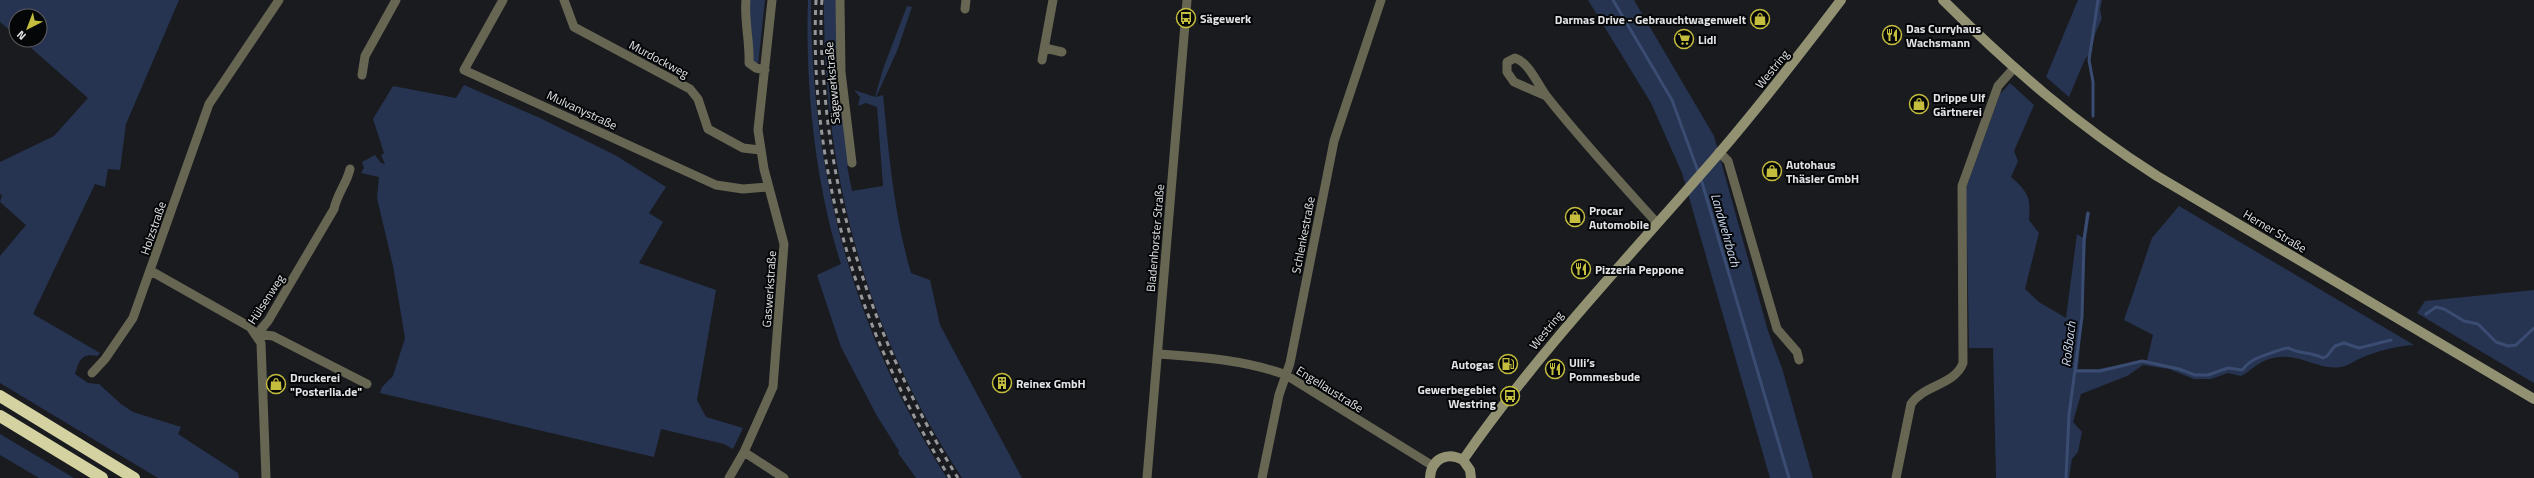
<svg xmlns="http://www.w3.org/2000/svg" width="2534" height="478" font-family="'Titillium Web',sans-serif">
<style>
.green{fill:#263451}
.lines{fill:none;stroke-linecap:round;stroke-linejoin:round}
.stream{stroke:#3a4c71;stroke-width:3}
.street{stroke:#676653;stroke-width:9}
.secondary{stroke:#929172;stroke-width:10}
.highway{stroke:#d3d2a0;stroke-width:12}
.rail{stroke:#95979a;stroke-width:3;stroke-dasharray:5 5;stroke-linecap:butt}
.labels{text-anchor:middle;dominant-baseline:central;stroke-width:4;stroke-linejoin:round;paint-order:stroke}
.poi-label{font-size:12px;font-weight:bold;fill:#e1e3e6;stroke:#050607;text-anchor:start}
.street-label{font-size:12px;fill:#e1e3e6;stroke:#050607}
.water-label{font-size:13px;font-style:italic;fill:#ccd9f3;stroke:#050607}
</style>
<rect width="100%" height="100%" fill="#191b1f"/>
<path class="green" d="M0 0H179L126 124 120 170 108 169 105 187 95 184 33 314 100 353 97 356C81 353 79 361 75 374L88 383 99 384 121 404 133 412 181 427 178 434 238 473 239 478H158L0 383V256L26 225 0 202 2 195 0 194V162L54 136 88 98 22 40H40V16H16V35L0 22Z
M749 0H765L758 65 751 60 752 34 748 17Z
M808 0H811C811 173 853 331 947 478H916L898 453 899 451 877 416 841 347 817 275 841 264C815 184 805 84 808 0Z
M824 0H836L838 78 849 166H847L852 191 883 186 877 107 866 103 858 106 860 97 854 90 875 97 883 69 907 6 912 7 897 51 876 97 883 95C889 155 894 215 911 273L930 280 940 325 1022 478H962C866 330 823 176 824 0Z
M1588 0H1634L1714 136 1768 331 1782 368 1813 478H1770L1682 173 1651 103Z
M2078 0H2102L2100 10 2102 18 2095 34 2091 53 2085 59 2069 97 2046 77Z
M2010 83 2034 105 2014 151 2018 161 2011 177C2028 192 2031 197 2029 220L2039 233 2025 289 2039 302 2066 318 2077 234 2083 238 2086 213H2090L2086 240 2083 309 2078 369H2098L2147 360 2153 335 2124 320 2152 238 2179 206 2414 345C2397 346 2377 351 2361 358 2354 361 2348 366 2341 367 2316 371 2299 350 2269 359 2258 362 2251 371 2241 376L2228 373 2211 379H2194L2169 369 2143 365 2127 376 2081 394 2073 422 2082 432 2078 452 2072 459 2069 478H1996L1993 348H1969L1966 188 2000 94Z
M464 85 540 118 615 155 666 187 649 213 663 222 639 263 716 290 697 400 706 417 743 428 733 449 724 444 661 429 654 457 380 393 382 387 393 376 405 338 393 266 377 198 379 177 361 173 364 168 362 162 375 155 381 163 385 164 381 155 384 153 373 119 393 86 456 98Z
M2534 290V383L2417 313 2425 301Z
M0 434 74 478H39L0 455Z"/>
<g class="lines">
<path class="stream" d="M1613 0 1672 100 1699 174
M2093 116V82L2089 60 2098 0
M1701 179 1789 478
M2426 314 2436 307 2444 309 2464 321 2478 324 2496 342 2508 346 2516 345 2534 328
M2076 371H2100L2142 361 2179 369 2195 375H2208L2228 368 2242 370C2245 367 2248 363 2252 361 2255 358 2284 348 2289 348 2298 354 2312 352 2323 358L2327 356 2335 346 2344 343 2359 348 2391 340
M2066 478 2069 415 2082 317 2084 239 2088 213"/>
<path class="street" d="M503 0 464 70 716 185 743 189 768 187
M564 0 574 27 690 89 698 99 708 129 743 148 760 150
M746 0C744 21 750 41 749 63L756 68 765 70
M840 0 841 72 852 163
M965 9 966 0
M1045 48 1062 52
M1042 60 1053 0
M362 75 365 56 396 0
M1546 96 1514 82 1507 72V62L1515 58C1530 63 1538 86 1548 98 1582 141 1620 182 1657 223
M1719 152 1728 161 1777 329 1797 352 1799 360
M151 271 250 327 261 343 266 478
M257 334 268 321 334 209C337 194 347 183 350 169
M257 334 273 336 367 384
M1158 354C1201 357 1245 360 1286 375L1433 466
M92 373 105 359 133 318 209 104 279 0
M744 452 784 478
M729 478 744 452 773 387 784 244 764 169 758 130 772 0
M1147 478 1187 0
M1262 478 1279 395 1290 363 1334 141 1381 0
M1896 478 1911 404C1923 385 1955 385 1963 363L1962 186 1998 86 2014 68"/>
<path class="secondary" d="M1943 0C2010 67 2077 125 2157 176L2534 399
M1463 460C1538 352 1629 257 1715 158 1759 107 1800 54 1841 0
M1430 478C1431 459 1447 451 1463 460L1470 470 1471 478"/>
<path class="highway" d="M0 396 134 478
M0 416 102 478"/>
<path class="rail" d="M816 0C808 169 860 336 950 478
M822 0C819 35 823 71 826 106 840 240 886 363 958 478"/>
</g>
<defs>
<g id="bus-ring" transform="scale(1)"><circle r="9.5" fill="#050607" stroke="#c4bd3e" stroke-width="1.5"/><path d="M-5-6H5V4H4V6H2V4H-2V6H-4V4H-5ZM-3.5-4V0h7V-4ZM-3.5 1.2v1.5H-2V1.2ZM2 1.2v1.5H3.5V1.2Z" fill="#c4bd3e"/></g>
<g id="shop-ring" transform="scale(1)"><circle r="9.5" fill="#050607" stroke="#c4bd3e" stroke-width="1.5"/><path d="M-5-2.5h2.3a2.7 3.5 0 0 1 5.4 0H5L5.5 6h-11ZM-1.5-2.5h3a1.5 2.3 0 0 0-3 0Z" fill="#c4bd3e"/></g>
<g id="restaurant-ring" transform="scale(1)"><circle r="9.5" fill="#050607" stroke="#c4bd3e" stroke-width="1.5"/><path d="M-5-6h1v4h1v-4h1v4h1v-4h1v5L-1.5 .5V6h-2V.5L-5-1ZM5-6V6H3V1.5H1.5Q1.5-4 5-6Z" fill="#c4bd3e"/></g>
<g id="supermarket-ring" transform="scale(1)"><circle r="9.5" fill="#050607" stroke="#c4bd3e" stroke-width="1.5"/><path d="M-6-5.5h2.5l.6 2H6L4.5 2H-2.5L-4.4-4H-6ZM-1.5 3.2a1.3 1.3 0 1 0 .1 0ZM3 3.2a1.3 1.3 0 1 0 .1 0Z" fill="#c4bd3e"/></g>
<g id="fuel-ring" transform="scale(1)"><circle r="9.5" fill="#050607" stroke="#c4bd3e" stroke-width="1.5"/><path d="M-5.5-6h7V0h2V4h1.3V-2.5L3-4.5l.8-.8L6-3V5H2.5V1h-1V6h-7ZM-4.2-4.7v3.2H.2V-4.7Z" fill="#c4bd3e"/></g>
<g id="building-ring" transform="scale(1)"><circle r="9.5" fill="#050607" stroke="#c4bd3e" stroke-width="1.5"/><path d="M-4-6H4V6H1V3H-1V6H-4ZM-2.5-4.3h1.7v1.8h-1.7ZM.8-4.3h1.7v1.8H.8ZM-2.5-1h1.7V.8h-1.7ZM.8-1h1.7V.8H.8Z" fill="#c4bd3e"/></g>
</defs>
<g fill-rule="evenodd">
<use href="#bus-ring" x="1186" y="18"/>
<use href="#shop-ring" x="1760" y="19"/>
<use href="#restaurant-ring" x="1892" y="35"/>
<use href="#supermarket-ring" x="1684" y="39"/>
<use href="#shop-ring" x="1919" y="104"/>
<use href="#shop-ring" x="1772" y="171"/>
<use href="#shop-ring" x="1575" y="217"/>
<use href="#restaurant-ring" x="1581" y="269"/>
<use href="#fuel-ring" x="1508" y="364"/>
<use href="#restaurant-ring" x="1555" y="369"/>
<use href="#building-ring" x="1002" y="383"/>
<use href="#shop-ring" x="276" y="384"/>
<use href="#bus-ring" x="1510" y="396"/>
</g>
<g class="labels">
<g class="poi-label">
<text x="1200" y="18">Sägewerk</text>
<text x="1746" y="19" text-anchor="end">Darmas Drive - Gebrauchtwagenwelt</text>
<text x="1906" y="28">Das Curryhaus<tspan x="1906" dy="14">Wachsmann</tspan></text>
<text x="1698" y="39">Lidl</text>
<text x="1933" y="97">Drippe Ulf<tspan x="1933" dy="14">Gärtnerei</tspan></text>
<text x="1786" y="164">Autohaus<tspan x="1786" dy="14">Thäsler GmbH</tspan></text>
<text x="1589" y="210">Procar<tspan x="1589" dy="14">Automobile</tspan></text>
<text x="1595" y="269">Pizzeria Peppone</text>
<text x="1569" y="362">Ulli’s<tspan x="1569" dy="14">Pommesbude</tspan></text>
<text x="1494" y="364" text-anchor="end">Autogas</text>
<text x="290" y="377">Druckerei<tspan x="290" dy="14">"Posterlia.de"</tspan></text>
<text x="1016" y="383">Reinex GmbH</text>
<text x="1496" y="389" text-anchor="end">Gewerbegebiet<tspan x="1496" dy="14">Westring</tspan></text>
</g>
<g class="street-label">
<text transform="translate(659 59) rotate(28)">Murdockweg</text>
<text transform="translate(1772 69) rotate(-51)">Westring</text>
<text transform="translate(832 83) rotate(-95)">Sägewerkstraße</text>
<text transform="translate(582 110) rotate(25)">Mulvanystraße</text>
<text transform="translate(153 228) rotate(-71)">Holzstraße</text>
<text transform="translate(2275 231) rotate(31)">Herner Straße</text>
<text transform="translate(1303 235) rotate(-79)">Schlenkestraße</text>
<text transform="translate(1155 238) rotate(-85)">Bladenhorster Straße</text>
<text transform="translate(769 289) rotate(-86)">Gaswerkstraße</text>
<text transform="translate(266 299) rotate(-57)">Hülsenweg</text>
<text transform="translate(1546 330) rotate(-51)">Westring</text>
<text transform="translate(1330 389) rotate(32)">Engellaustraße</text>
</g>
<g class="water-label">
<text transform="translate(1726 230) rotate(74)">Landwehrbach</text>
<text transform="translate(2068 344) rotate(-83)">Roßbach</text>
</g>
</g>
<g transform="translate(28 28) rotate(222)"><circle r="19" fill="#050607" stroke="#5d5e60"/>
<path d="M0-3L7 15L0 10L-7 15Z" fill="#c4bd3e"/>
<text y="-6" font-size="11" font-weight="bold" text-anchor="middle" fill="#e1e3e6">N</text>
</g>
</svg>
